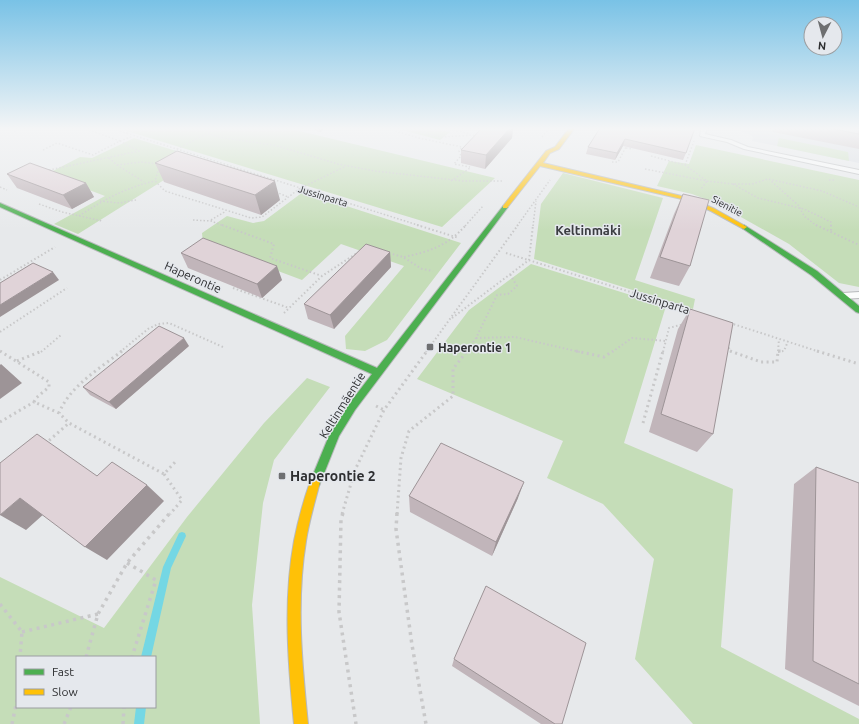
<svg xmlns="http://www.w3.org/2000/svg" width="859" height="724" font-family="Ubuntu,sans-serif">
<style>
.built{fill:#d7dbe2}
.green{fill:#c5ddb8;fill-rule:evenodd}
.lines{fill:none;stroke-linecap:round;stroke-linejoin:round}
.stream{fill:#74d7e4;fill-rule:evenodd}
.lane-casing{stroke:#b8babc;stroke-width:2}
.fast-casing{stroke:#b8babc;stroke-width:2}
.slow-casing{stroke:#b8babc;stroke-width:2}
.path-far3{stroke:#c8c8c9;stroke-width:1.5;stroke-dasharray:1.5 2;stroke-linecap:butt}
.path-far2{stroke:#c8c8c9;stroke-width:2;stroke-dasharray:1.5 2.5;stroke-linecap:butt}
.path-far1{stroke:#c8c8c9;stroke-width:3;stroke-dasharray:2 3.5;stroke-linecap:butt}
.path{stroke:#c8c8c9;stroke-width:3.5;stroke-dasharray:3 4.5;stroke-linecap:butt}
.lane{fill:#fbfcfc;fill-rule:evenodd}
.fast{fill:#4caf50;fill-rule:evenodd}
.slow{fill:#ffc107;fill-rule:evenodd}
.wall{fill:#c1b5ba}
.shaded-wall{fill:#9d9497}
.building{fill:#e0d3d8;stroke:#9d9497}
.poi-dot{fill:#6e6f71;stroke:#e5e8ed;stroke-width:1.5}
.labels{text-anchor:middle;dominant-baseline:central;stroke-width:3;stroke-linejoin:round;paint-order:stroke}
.far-street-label{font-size:10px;fill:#2d2e30;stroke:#e5e8ed}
.street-label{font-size:12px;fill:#2d2e30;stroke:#e5e8ed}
.poi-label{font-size:12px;font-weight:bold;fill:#2d2e30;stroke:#e5e8ed;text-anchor:start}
.far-district-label{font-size:13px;font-weight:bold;fill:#3b3d41;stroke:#e5e8ed}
.near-poi-label{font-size:14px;font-weight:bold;fill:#2d2e30;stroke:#e5e8ed;text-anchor:start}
</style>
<rect width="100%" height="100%" fill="#e7e9eb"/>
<path class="built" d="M733 128H859V163L752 141 753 137 751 135Z"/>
<path class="green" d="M117 128H287L495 178 442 227Z
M395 128H436L450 132 440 140Z
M134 138 199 158 78 234 54 224 105 196 47 174 80 157 92 158Z
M779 138 848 152 849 161 777 146Z
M696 145 859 180V287L839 283 789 244 716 203 692 194 657 186 669 161 689 164Z
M563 173 663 198 635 280 695 299 693 309 534 259 541 204Z
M303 192 461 243 387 340 365 351 346 349 345 336 404 266 341 244 302 280 203 243 202 233 227 216 253 223 264 221Z
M531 264 666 306 624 443 733 489 721 647 859 719V724H693L635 659 654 559 603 504 547 478 563 441 417 379 469 310Z
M307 378 330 387 274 460 263 503 252 605 260 724H0V577L104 628 187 517 264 423ZM17 657H155V707H17Z"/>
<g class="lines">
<path class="stream" d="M202 128H209L210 129 208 130Z
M182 532 185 533 186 536 171 568 151 657H141L163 567 179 533Z
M136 707H146L144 724H134Z"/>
<g class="lane-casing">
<path id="lane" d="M701 128H707L705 134 731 140 748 147 859 170V174L744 149 727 142 700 136Z
M859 292V298L843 299 839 296 843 293Z"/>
</g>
<g class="fast-casing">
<path id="fast" d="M0 203 377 368 503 206 508 207 355 410 339 436 319 486 315 487 311 486 310 482 331 431 349 404 372 374 0 207Z
M744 225 817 271 859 306V313L856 312 811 275 742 228V226Z"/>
</g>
<g class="slow-casing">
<path id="slow" d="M569 128H575L559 149 550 153 543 163 690 198 715 209 747 227 744 229 742 228 711 211 686 200 540 166 507 208H503V206L546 151 555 147Z
M315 477 319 478 320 482C315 502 309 521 306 541 296 602 302 664 308 724H294C288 663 283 601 294 541 298 521 303 502 310 482L311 478Z"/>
</g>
<path class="path-far3" d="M110 128 421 226
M385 128 419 138 462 147 459 151 461 156 454 164 470 167
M404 128 441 137 475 135
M443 128 470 134
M14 131 19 128
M126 133 136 128
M208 134 224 138 274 145 338 164 375 171 463 181H504
M542 137 549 128
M120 141 133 136
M626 148 633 149
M43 150 57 143 93 155 120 141 83 128
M172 154 177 149 218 128
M651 156 685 165 707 181 701 189
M109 158 117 165 144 182
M612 162H618L627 145
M117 165 141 162 158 164
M685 165 694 141
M159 168 155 181 165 191 251 218 262 217 299 189 346 166
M645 169 707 181 733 184H752L768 179 822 191 859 207
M49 170 139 151 120 141
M769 179 799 206 804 216 817 226
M829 180H836
M451 181 470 168
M733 184 758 198 804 209 831 222V226
M0 187 7 190
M276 192 288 197
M100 201 119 203 136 200
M39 204 62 212 102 221
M79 216C103 200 127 187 155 181
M193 220 211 221 224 226
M211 220 226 211
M465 226 483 206
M517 226 550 180
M533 226 536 201"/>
<path class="path-far2" d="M222 225 274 244 270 258 322 276
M417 225 459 238
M816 225 859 245
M831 225V233
M389 253 403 257 422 269 433 271
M506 253 691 311
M404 257C431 251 447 246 466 225
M0 280 55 247
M233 288 289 308
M284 313 322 276 357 253
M452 318 529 260 533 225
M730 323 820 352
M0 332 67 288
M476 338 515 337 580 352
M727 344 731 352
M778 351 779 339
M41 352 61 335
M120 352 148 329 158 324 169 323 223 347
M426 352 518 225
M466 352 476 338 497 295 508 294 517 286 510 274
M612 352 632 338 666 341
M663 352 669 328 680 325 684 326
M778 352 784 351 788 341"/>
<path class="path-far1" d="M0 351 49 382V387L36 398 34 402 59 413
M122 351C99 369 70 386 59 413L69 423 164 474 177 460
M576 351 604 357 613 351
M730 351 761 362H777L778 351H784
M817 351 859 364
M17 361 42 351
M376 406 384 410
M0 422 34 402
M643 423 663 351
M45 444 69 423
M164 474 182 500 170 514
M342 514 355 470 384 410 427 351
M397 514 401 458 409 431 453 396V369L467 351"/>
<path class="path" d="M343 513 341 519 339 612 356 724
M397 513 396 529 412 645 426 724
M127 563 156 580 132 657
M0 604 22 632 20 657
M22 632 98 614
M86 657 98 614 127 563 170 513
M12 724 17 700
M64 724 71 707
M123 724 124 707"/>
<use href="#lane" class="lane"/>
<use href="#fast" class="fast"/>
<use href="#slow" class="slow"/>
</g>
<path class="wall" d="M309 128H325L320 132Z
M482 128H513L512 138 485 169 461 163V150Z
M600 128 686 153 683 160 623 146 615 160 586 154 588 147Z
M772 128H859V149L773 132Z
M155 163 280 200 261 215 164 182Z
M7 174 86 183 94 197 72 209 17 188Z
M683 194 690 266 679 286 650 278 674 214Z
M390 252 391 267 334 329 308 319 304 304Z
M181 253 282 280 262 298 188 268Z
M690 309 713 434 697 452 649 432 678 329Z
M189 346 116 409 90 395 83 387Z
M816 467 859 483V706L785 669 794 484Z
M409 496 518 498 492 556 410 512Z
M454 659 562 724H541L452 666Z"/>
<path class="shaded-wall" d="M320 128H325L320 132Z
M510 128H513L512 138 485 169 486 155Z
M625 139 623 146 615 160 617 153Z
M275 181 280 200 261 215 255 195Z
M86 183 94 197 72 209 63 195Z
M390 252 391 267 334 329 330 315Z
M277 266 282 280 262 298 257 284Z
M53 272 59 280 0 317V305Z
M184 338 189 346 116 409 109 402Z
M1 364 22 383 0 399V365Z
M524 482 518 498 492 556 496 542Z
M147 485 164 501 107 560 85 547Z
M20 498 45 513 26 530 0 515Z"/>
<path class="building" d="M482 128H510L486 155 461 150Z
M600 128H695L686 153 625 139 617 153 588 147Z
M829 128H859V134Z
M177 151 275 181 255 195 155 163Z
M30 163 86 183 63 195 7 174Z
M683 194 709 200 690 266 660 257Z
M203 238 277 266 257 284 181 253Z
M366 244 390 252 330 315 304 304Z
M33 263 53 272 0 305V283Z
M690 309 733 323 713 434 661 414Z
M159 326 184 338 109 402 83 387Z
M37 434 97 476 112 462 147 485 85 547 20 498 0 515V463Z
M441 443 524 482 496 542 409 496Z
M816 467 859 483V684L813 661Z
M486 586 586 643 562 724H555L454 659Z"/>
<linearGradient id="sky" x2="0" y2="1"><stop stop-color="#79c2e6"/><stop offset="0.56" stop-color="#f4f5f6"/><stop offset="1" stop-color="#f4f5f6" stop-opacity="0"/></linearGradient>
<rect width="859" height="230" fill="url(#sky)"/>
<g class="poi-dot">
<rect x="426" y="343" width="8" height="8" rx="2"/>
<rect x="278" y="472" width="8" height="8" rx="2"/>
</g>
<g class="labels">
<g class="far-street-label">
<text transform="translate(323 196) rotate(17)">Jussinparta</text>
<text transform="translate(727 206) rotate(28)">Sienitie</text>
</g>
<g class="street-label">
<text transform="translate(193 277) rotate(24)">Haperontie</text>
<text transform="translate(660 301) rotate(17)">Jussinparta</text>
<text transform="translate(342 405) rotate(-58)">Keltinmäentie</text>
</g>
<g class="poi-label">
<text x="438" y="347">Haperontie 1</text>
</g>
<g class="far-district-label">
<text x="588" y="230">Keltinmäki</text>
</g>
<g class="near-poi-label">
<text x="290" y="476">Haperontie 2</text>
</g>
</g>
<rect x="16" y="656" width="140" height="52" fill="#e5e8ed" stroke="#9b9ea1"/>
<rect x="24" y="669" width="20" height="6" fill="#4caf50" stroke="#9b9ea1"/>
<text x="52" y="676" font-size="12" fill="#2d2e30">Fast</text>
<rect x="24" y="689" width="20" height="6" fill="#ffc107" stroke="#9b9ea1"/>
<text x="52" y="696" font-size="12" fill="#2d2e30">Slow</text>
<g transform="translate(823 36) rotate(186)"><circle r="19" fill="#e5e8ed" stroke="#9b9ea1"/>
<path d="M0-3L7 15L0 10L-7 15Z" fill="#6e6f71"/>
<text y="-6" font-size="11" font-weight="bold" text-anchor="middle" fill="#2d2e30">N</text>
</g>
</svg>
